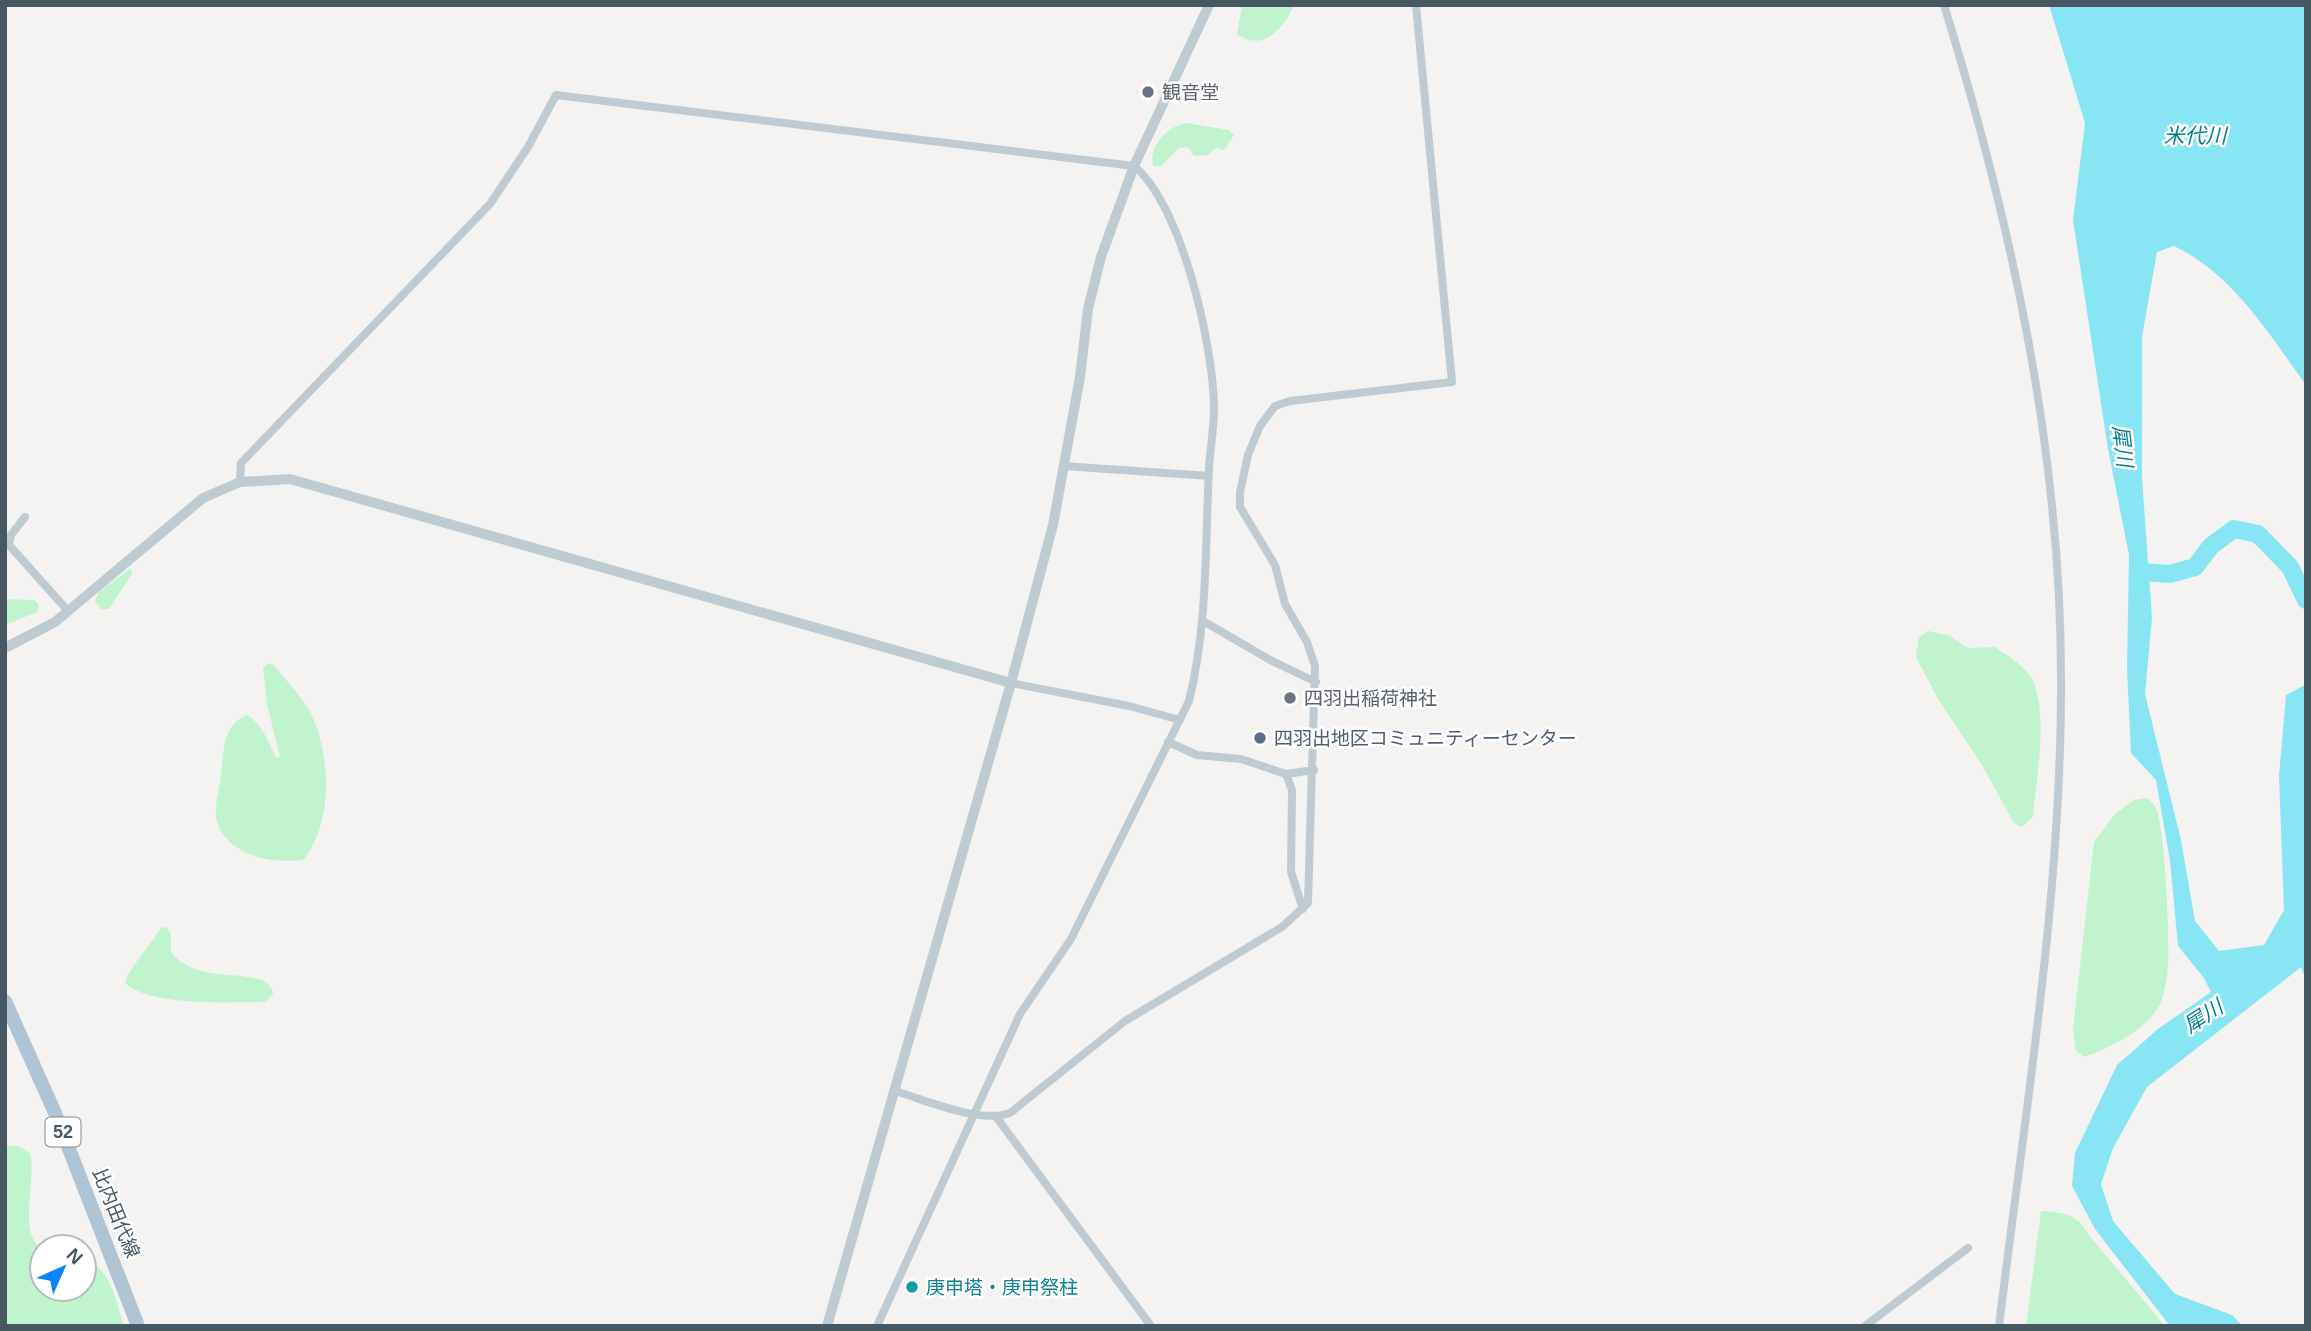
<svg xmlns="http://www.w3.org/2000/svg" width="2311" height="1331" font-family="Arial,'Noto Sans JP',sans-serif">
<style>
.green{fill:#bff4cf}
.water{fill:#88e6f4}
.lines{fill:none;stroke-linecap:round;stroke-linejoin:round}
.river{stroke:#88e6f4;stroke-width:18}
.minor{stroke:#bfcbd3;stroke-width:8}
.tertiary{stroke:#bfcbd3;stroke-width:10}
.primary{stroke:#b0c4d3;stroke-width:14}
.worship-dot{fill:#6b7280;stroke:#fff;stroke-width:2.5}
.service-dot{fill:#5c6f8a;stroke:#fff;stroke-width:2.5}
.culture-dot{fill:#0f9aa8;stroke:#fff;stroke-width:2.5}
.labels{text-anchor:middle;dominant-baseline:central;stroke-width:5;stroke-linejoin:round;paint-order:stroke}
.shield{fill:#fff;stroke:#7f8a91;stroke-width:2}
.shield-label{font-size:18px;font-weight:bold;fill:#485862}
.worship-label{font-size:19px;fill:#5b616d;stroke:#fff;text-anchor:start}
.service-label{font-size:19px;fill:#4e5e75;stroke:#fff;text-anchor:start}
.street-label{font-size:19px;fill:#485862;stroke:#fff}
.culture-label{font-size:19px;fill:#0d838f;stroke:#fff;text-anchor:start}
.water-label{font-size:21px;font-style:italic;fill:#047f92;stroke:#fff}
</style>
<rect width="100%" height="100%" fill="#f5f2f2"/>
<path class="green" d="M1242 5H1294C1284 28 1263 53 1237 34Z
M1186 123 1229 130 1234 135 1224 150 1216 148 1208 155 1194 156 1188 147 1179 148 1160 167 1153 166C1149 145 1167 127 1186 123Z
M131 568 132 574 109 609H101L95 601 99 592Z
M5 599 34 600 39 604 37 612 5 625Z
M1928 631 1948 635 1968 648 1995 647C2007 655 2025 666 2032 679 2049 713 2036 780 2033 817L2022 827 2014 823 1983 767 1937 697 1916 657 1919 637Z
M268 663 274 665C286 681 305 699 313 718 331 761 333 823 303 860 273 864 228 856 217 822 213 809 220 788 221 774 224 751 222 725 247 715 264 725 267 742 277 758L280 757 267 704 263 668Z
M2147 798C2150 801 2153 803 2155 806 2165 822 2170 942 2168 965 2167 976 2165 992 2161 1002 2149 1029 2110 1048 2084 1057L2076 1051 2073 1029 2094 842 2115 814 2134 800Z
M167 927 171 935V952C200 990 269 962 273 994L266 1002C233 1002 149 1007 125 983 128 969 152 943 161 928Z
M5 1146H18L30 1153C37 1178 17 1236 42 1248V1289H84V1261C111 1266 116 1302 124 1326H5Z
M2041 1211C2064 1213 2077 1213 2088 1234L2165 1326H2026Z"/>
<path class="water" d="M2049 5H2303L2306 15V385C2268 333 2234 275 2174 246L2157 252 2142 337V478L2152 618 2145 694 2181 840 2195 921 2219 951 2264 945 2284 910 2279 776 2286 695 2303 686 2306 688V981L2301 967 2147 1087 2113 1148 2101 1184 2113 1221 2175 1294 2232 1315 2243 1326H2170L2095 1229 2072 1186 2075 1153 2117 1065 2158 1029 2211 992 2204 978 2178 946 2170 861 2156 780 2131 753 2127 669 2129 555 2108 449 2073 220 2085 123Z"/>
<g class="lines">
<path class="river" d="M2138 560 2139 572 2170 574 2195 567 2211 546 2234 529 2258 534 2290 567 2306 600"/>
<path class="minor" d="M1944 5C2011 222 2061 449 2061 678 2062 894 2025 1111 1999 1326
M1063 466 1209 476
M240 482 241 463 490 204 528 147 556 95 1134 166C1182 205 1214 348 1214 409 1214 429 1210 449 1209 468 1205 547 1208 624 1189 701L1071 939 1020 1014 877 1326
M25 517 11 535 9 545 68 611
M1203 621 1272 661 1316 682
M1011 683 1129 706 1180 720
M1168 742 1197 755 1241 759 1286 774 1314 770
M1286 774 1292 790 1291 872 1303 909
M895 1091C925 1100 980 1124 1010 1113L1125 1021 1282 927 1308 903 1315 666 1307 642 1285 604 1275 565 1240 507V492L1248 455 1260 426 1275 406 1290 401 1452 382 1416 5
M997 1118 1151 1326
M1865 1326 1968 1248"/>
<path class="tertiary" d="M5 648 55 622 203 498 240 482 290 479 1011 683
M827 1326 1011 683 1053 525 1080 377 1088 309 1101 257 1134 166 1209 5"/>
<path class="primary" d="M5 1001 55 1113 138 1326"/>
</g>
<g class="worship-dot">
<circle cx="1148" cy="92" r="7"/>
<circle cx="1290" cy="698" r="7"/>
</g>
<circle class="service-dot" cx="1260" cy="738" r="7"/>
<circle class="culture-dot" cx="912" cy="1287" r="7"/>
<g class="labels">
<rect class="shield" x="45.5" y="1117.5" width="35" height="29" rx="5"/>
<g class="shield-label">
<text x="63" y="1132">52</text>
</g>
<g class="worship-label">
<text x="1162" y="92">観音堂</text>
<text x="1304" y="698">四羽出稲荷神社</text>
</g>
<g class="service-label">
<text x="1274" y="738">四羽出地区コミュニティーセンター</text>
</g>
<g class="street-label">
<text transform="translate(116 1213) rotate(68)">比内田代線</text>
</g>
<g class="culture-label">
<text x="926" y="1287">庚申塔・庚申祭柱</text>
</g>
<g class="water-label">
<text x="2195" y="135">米代川</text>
<text transform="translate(2123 446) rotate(83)">犀川</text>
<text transform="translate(2203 1016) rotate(-33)">犀川</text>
</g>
</g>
<rect width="2311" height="1331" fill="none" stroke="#485862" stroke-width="14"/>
<g transform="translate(63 1268) rotate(45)"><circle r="33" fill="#ffffff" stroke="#b6bcc0" stroke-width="2"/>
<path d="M0-5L12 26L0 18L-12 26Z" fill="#0a84f6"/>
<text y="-10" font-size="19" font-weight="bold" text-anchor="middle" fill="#485862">N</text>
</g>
</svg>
